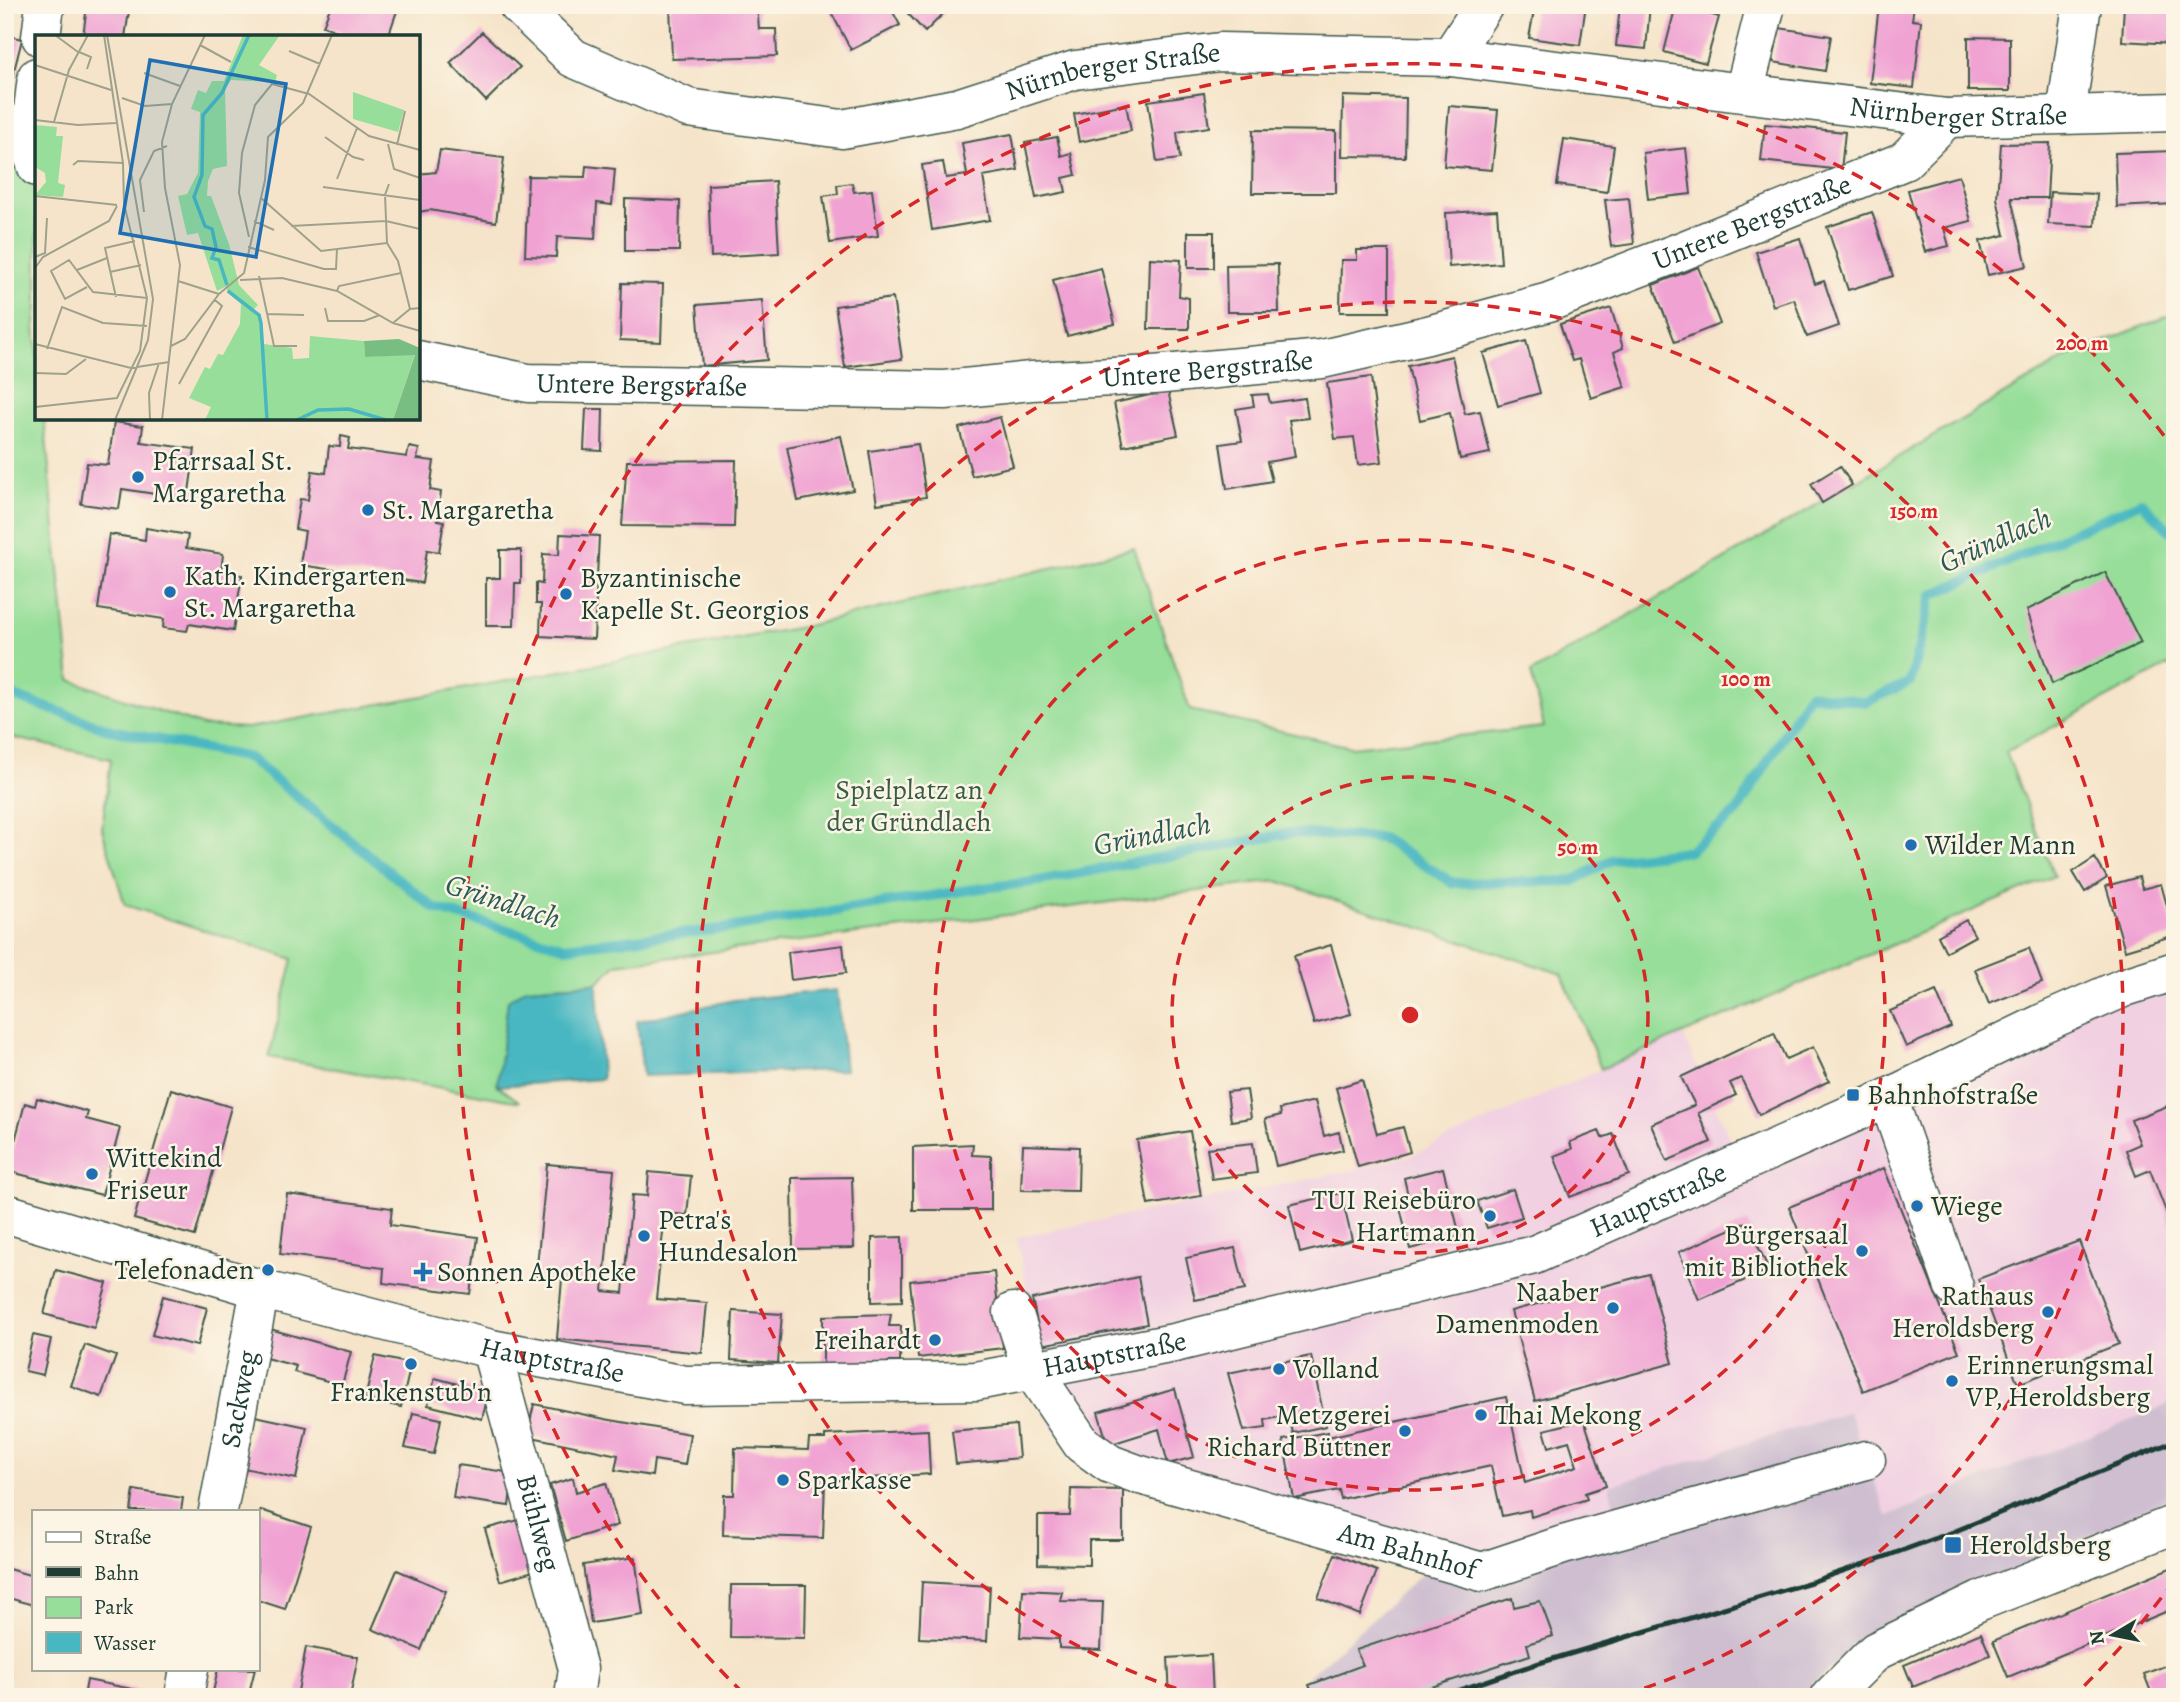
<svg xmlns="http://www.w3.org/2000/svg" width="2180" height="1702" font-family="Alegreya,serif">
<style>
.built{fill:#f1d0e2}
.industrial{fill:#cebed0}
.green{fill:#96de99;stroke:#5a8e66;stroke-width:2}
.water{fill:#48b7c1;stroke:#347a7a;stroke-width:2}
.lines{fill:none;stroke-linecap:round;stroke-linejoin:round}
.stream{stroke:#48b7c1;stroke-width:10}
.building{fill:#f0a3d3}
.minor-casing{stroke:#3f564a;stroke-width:41}
.minor{stroke:#fff;stroke-width:38}
.rail{stroke:#1f3d34;stroke-width:5}
.ring{fill:none;stroke:#d62828;stroke-width:3.5;stroke-dasharray:12 9}
.poi-dot{fill:#1f6fb2;stroke:#fcf5e5;stroke-width:2.5}
.labels{text-anchor:middle;dominant-baseline:central;stroke-width:5;stroke-linejoin:round;paint-order:stroke}
.street-label{font-size:28px;fill:#1f3d34;stroke:#fcf5e5}
.poi-label{font-size:28px;fill:#1f3d34;stroke:#fcf5e5;text-anchor:start}
.park-label{font-size:28px;fill:#375d48;stroke:#fcf5e5}
.water-label{font-size:30px;font-style:italic;fill:#295c57;stroke:#fcf5e5}
.inset-river{fill:none;stroke:#48b7c1;stroke-width:3.5}
.inset-road{fill:none;stroke:#9fa18d;stroke-width:2}
.view{fill:#1f6fb2;fill-opacity:0.15;stroke:#1f6fb2;stroke-width:3.5}
.inset-edge{fill:none;stroke:#1f3d34;stroke-width:3.5}
.centre{fill:#d62828;stroke:#fcf5e5;stroke-width:3.5}
.ring-label{font-size:21px;text-anchor:middle;font-weight:bold;fill:#d62828;stroke:#fcf5e5;stroke-width:5;stroke-linejoin:round;paint-order:stroke}
</style>
<rect width="100%" height="100%" fill="#fcf5e5"/>
<filter id="ink" filterUnits="userSpaceOnUse"><feTurbulence type="fractalNoise" baseFrequency=".0143" numOctaves="2"/><feDisplacementMap in="SourceGraphic" scale="14" xChannelSelector="R" yChannelSelector="G"/><feConvolveMatrix kernelMatrix="1 2 1 2 8 2 1 2 1" color-interpolation-filters="sRGB"/></filter>
<filter id="wash" filterUnits="userSpaceOnUse"><feTurbulence type="fractalNoise" baseFrequency=".00686" numOctaves="4" result="noise"/><feDisplacementMap in="SourceGraphic" scale="28" xChannelSelector="R" yChannelSelector="G"/><feGaussianBlur stdDeviation="1.57" result="paint"/><feColorMatrix in="noise" values="0 0 0 0 0 0 0 0 0 0 0 0 0 0 0 0 0 1.4 0 .05"/><feComposite in="paint" operator="in"/></filter>
<g filter="url(#wash)">
<rect width="100%" height="100%" fill="#f5e4c9"/>
<path class="built" d="M2175 975V1402L1886 1516 1609 1486 1618 1517 1430 1567 1052 1430 1017 1237 1354 1170 1410 1156 1601 1069 1683 1035 1731 1141 2126 990Z"/>
<path class="industrial" d="M2175 1402V1496L1861 1641 1804 1693 1783 1697H1309L1303 1681 1430 1567 1617 1517 1609 1486 1849 1412 1887 1516Z"/>
<path class="green" d="M5 142H9L37 190V305L35 326 37 348V418H44L70 680 203 726 248 728 802 627 1134 548 1190 710 1351 747 1544 727 1531 673 2073 354 2175 313V662L2006 752 2054 876 1601 1069 1562 974 1277 881 617 964 597 983 527 988 497 1085 520 1102 269 1057 293 959 125 905 102 829 111 759 5 736Z"/>
<path class="water" d="M597 983 602 1079 497 1086 508 1000 527 988Z
M837 990 845 1070 643 1076 637 1021 734 1000Z"/>
<g class="lines">
<path class="stream" d="M5 693 111 730 249 758 434 908 565 947 722 929 974 889 1033 882 1290 833 1381 838 1453 883 1573 881 1611 860 1689 851 1737 812 1809 694 1866 702 1910 682 1932 595 2141 502 2175 536"/>
</g>
<g id="blocks">
<path class="building" d="M87 5H130L125 37H83Z
M331 5H399L388 37H353L323 26Z
M670 5H757L759 29H776L777 56 672 59Z
M840 5H889L900 25 851 50 830 10Z
M900 5H946L949 8 925 32Z
M1535 5H1586L1580 45 1529 38Z
M1620 5H1650L1646 49 1616 46Z
M1676 5 1719 17 1706 63 1664 52Z
M1879 5H1914L1912 20 1921 21 1914 88 1870 83Z
M2124 5H2175L2173 44 2122 41Z
M1779 28 1831 36 1825 71 1773 62Z
M482 32 520 67 486 101 450 63Z
M5 35 22 39 6 103H5Z
M1968 37 2010 38V91H1968Z
M1204 93 1209 127 1177 132 1180 159 1157 162 1148 101Z
M1343 96 1406 98 1405 157 1342 156Z
M1126 104 1131 131 1079 142 1074 114Z
M1449 106 1498 110 1492 170 1444 166Z
M1765 124 1845 132 1841 170 1761 161Z
M1253 130 1336 131V193H1252Z
M1012 134 1018 170 983 176 990 220 932 230 922 165 943 162 946 178 967 175 962 143Z
M1057 137 1061 156 1071 153 1076 175 1063 178 1066 192 1036 198 1025 143Z
M1564 139 1614 146 1607 192 1557 185Z
M2050 143 2047 198H2011L2027 266 1988 275 1980 241 2005 235 1997 198 2001 144Z
M1686 148 1691 194 1648 199 1643 153Z
M440 150 504 158 496 222 430 210 418 212V174L436 172Z
M2175 151V204L2117 207 2115 153Z
M586 166 615 169 612 205 597 203 595 239 557 237 556 257 525 256 528 176 585 177Z
M1959 176 1971 221 1944 228 1949 246 1925 252 1908 190Z
M775 181 779 253 711 257 708 185Z
M852 183 854 192 872 190 878 236 830 243 823 196 838 194 837 185Z
M2050 192 2097 194 2095 226 2048 224Z
M1629 198 1634 244 1611 247 1605 200Z
M625 199 680 201 679 251H625Z
M1497 210 1501 263 1449 267 1446 213Z
M1872 212 1893 276 1848 290 1827 227Z
M1188 232H1214V268H1188Z
M1800 238 1815 284 1824 281 1839 326 1807 337 1794 299 1773 306 1756 252Z
M1357 250H1389V312H1340L1341 260H1357Z
M1150 258 1181 260 1179 296 1189 298V329H1148Z
M1278 264 1279 312H1227L1226 265Z
M1698 267 1720 324 1675 342 1653 285Z
M1101 268 1115 324 1067 336 1053 280Z
M622 283 663 284 661 342 620 340Z
M893 298 902 359 845 367 835 306Z
M762 300 767 360 702 366 697 305Z
M1611 308 1623 348 1614 352 1625 387 1591 398 1579 359 1572 361 1560 324Z
M1526 341 1540 393 1498 405 1483 353Z
M1452 356 1465 414 1480 411 1490 453 1460 459 1450 413 1420 420 1408 366Z
M1371 377 1382 462 1358 465 1354 437 1335 439 1327 383Z
M1168 391 1178 435 1123 446 1114 403Z
M1268 394 1270 403 1305 398 1308 418 1289 420 1295 457 1267 462 1272 481 1227 489 1220 444 1242 441 1236 409 1254 406 1252 395Z
M586 409H603L602 451 584 450Z
M1000 417 1013 466 972 476 959 428Z
M114 422 143 426 141 442 195 449 188 499 122 489 119 509 81 504 87 463 108 465Z
M341 436 350 438 348 449 407 457 409 447 419 449 417 459 434 461 430 490 441 492 437 520 444 521 439 552 427 550 422 583 300 565 305 531 295 529 300 499 308 500 312 471 326 473 329 446 340 447Z
M841 436 853 490 798 501 787 447Z
M918 444 926 497 877 504 869 451Z
M736 460 734 527 622 526 627 461Z
M1840 466 1852 485 1822 503 1811 484Z
M146 528 188 535 186 548 223 554 221 572 242 575 233 631 189 624 187 631 163 628 164 619 98 609 109 534 145 540Z
M560 534 599 536 594 639 540 636 541 604H536V583L542 584 543 554 559 555Z
M500 550H521V583H515L514 626H486V578H500Z
M2105 572 2141 643 2052 684 2027 610Z
M2095 858 2107 878 2085 892 2073 872Z
M2139 877 2142 889 2161 884 2175 935 2125 950 2106 886Z
M1966 920 1975 936 1946 952 1938 936Z
M843 945 846 973 791 980 788 952Z
M1331 945 1351 1014 1314 1024 1294 956Z
M2029 948 2042 983 1989 1004 1975 969Z
M1936 991 1951 1027 1906 1047 1890 1011Z
M1774 1033 1786 1059 1813 1047 1829 1081 1759 1115 1741 1078 1730 1083 1736 1095 1698 1113 1711 1142 1667 1161 1651 1124 1695 1105 1681 1077Z
M1362 1080 1377 1134 1403 1127 1410 1152 1358 1167 1336 1088Z
M171 1089 231 1107 195 1236 134 1219Z
M1247 1090 1251 1118 1231 1121 1227 1092Z
M37 1098 88 1112 86 1119 120 1128 102 1195 7 1171 25 1103 35 1106Z
M1315 1101 1324 1136 1339 1132 1343 1150 1276 1166 1265 1119 1281 1115 1280 1109Z
M2175 1103V1235L2150 1170 2136 1176 2126 1150 2140 1144 2131 1120Z
M1190 1131 1201 1196 1148 1205 1137 1140Z
M1599 1131 1602 1138 1613 1134 1629 1175 1570 1197 1554 1156 1572 1149 1570 1142Z
M1253 1143 1257 1173 1212 1179 1207 1148Z
M973 1144 972 1155 991 1156V1210H913V1147Z
M1023 1145 1079 1147 1078 1191 1021 1190Z
M547 1164 614 1170 603 1291 623 1293 632 1195 647 1196 649 1172 691 1176 687 1215 665 1213 656 1299 707 1303 702 1353 557 1339 562 1279 536 1276Z
M1443 1168 1460 1236 1410 1249 1399 1203 1409 1200 1404 1178Z
M1884 1168 1959 1352 1863 1391 1789 1207Z
M852 1177 854 1248 793 1249 792 1178Z
M1513 1189 1522 1217 1487 1228 1477 1201Z
M1341 1193 1352 1240 1300 1253 1289 1205Z
M287 1194 392 1208 390 1225 478 1237 470 1294 383 1283 384 1268 280 1254Z
M1747 1222 1769 1270 1699 1300 1679 1252Z
M902 1237V1301L872 1302V1238Z
M2079 1241 2119 1344 2018 1384 1978 1279Z
M1235 1248 1245 1290 1195 1300 1186 1258Z
M56 1270 107 1283 94 1328 44 1314Z
M994 1272 1003 1348 918 1358 910 1281Z
M1649 1274 1673 1363 1535 1401 1511 1311Z
M1138 1277 1147 1324 1042 1345 1032 1299Z
M163 1296 207 1308 197 1346 152 1335Z
M733 1311 782 1314 778 1363 731 1360Z
M891 1314 889 1326H901L900 1362H888V1371L823 1370V1316Z
M270 1329 351 1352 342 1385 294 1372 296 1366 262 1357Z
M33 1335 51 1339 43 1375 25 1371Z
M85 1345 116 1356 101 1397 71 1386Z
M375 1356 411 1364 401 1407 365 1399Z
M1311 1356 1326 1426 1293 1433 1289 1415 1265 1420 1266 1428 1244 1431 1228 1373Z
M435 1378 489 1392 482 1419 428 1405Z
M1175 1389 1194 1457 1168 1464 1159 1429 1108 1445 1098 1412Z
M1506 1397 1525 1483 1577 1466 1569 1441 1549 1447 1544 1430 1584 1420 1606 1486 1585 1493 1587 1499 1531 1517 1530 1510 1502 1516 1491 1466 1341 1499 1339 1490 1294 1499 1283 1440 1328 1432V1437Z
M534 1404 605 1419 690 1434 685 1465 654 1460 652 1476 615 1470 618 1455 527 1436Z
M413 1413 441 1419 434 1454 405 1448Z
M255 1416 307 1427 296 1479 244 1468Z
M1016 1425 1019 1458 956 1464 952 1431Z
M928 1430 930 1474 825 1481 823 1538 723 1535 724 1495H734L735 1448 808 1450 809 1439H825V1435Z
M458 1465 513 1473 509 1506 453 1498Z
M573 1478 576 1492 606 1483 618 1525 566 1541 550 1485Z
M1071 1489 1123 1490V1540H1089V1565L1038 1564V1516H1070Z
M134 1490 183 1498 181 1511H131Z
M261 1510 311 1527 285 1609 257 1600V1521Z
M526 1518 540 1569 500 1581 485 1529Z
M1335 1554 1377 1571 1360 1615 1318 1598Z
M635 1557 643 1615 591 1623 583 1565Z
M2175 1566V1608L2008 1677 1993 1641Z
M5 1568 33 1576V1605L5 1597Z
M397 1570 446 1591 421 1650 372 1629Z
M922 1582 990 1586 987 1641 919 1638Z
M731 1585H806L805 1638 730 1637Z
M1023 1590 1062 1592 1060 1601 1103 1602 1101 1650 1059 1648V1639L1020 1637Z
M1512 1598 1514 1607 1540 1601 1553 1636 1527 1644 1530 1655 1401 1697H1314L1309 1685 1363 1665 1356 1650Z
M1981 1633 1990 1655 1913 1687 1904 1665Z
M306 1647 358 1657 350 1697H297Z
M1211 1655 1213 1697H1170L1168 1658Z
M2175 1662V1697H2153L2144 1674Z
M218 1669H255L248 1697H212Z
M87 1680 152 1693 151 1697H84Z
M958 1694H1003V1697H958Z"/>
</g>
</g>
<g filter="url(#ink)">
<use href="#blocks" fill-opacity="0" stroke="#3f564a" stroke-width="2"/>
<g class="lines">
<g class="minor-casing">
<g id="minor">
<path id="s1" d="M518 5 573 58 688 108 842 129 957 108 1075 70 1220 52 1450 57 1947 118 2175 112"/>
<path d="M41 37 45 5"/>
<path d="M1450 57 1484 5"/>
<path d="M37 77 29 144 37 167"/>
<path d="M1744 92 1766 5"/>
<path d="M2066 114 2082 5"/>
<path id="s2" d="M418 360 528 383 945 390 1031 381 1154 375 1322 359 1428 335 1549 302 1677 253 1904 161 1947 118"/>
<path d="M1888 1098 1954 1287"/>
<path id="s3" d="M5 1213 260 1289 491 1349 685 1385 976 1381 1174 1343 1534 1255 1888 1098 2043 1023 2125 987 2175 971"/>
<path id="s4" d="M1013 1312 1032 1370 1082 1444 1110 1464 1137 1474 1482 1572 1563 1545 1866 1460"/>
<path id="s5" d="M491 1349 578 1669 574 1697"/>
<path id="s6" d="M218 1511 260 1289"/>
<path d="M184 1697 189 1669"/>
<path d="M1830 1697 1876 1651 1980 1601 2175 1524"/>
</g>
</g>
<use href="#minor" class="minor"/>
<path class="rail" d="M1439 1697 1536 1664 1811 1582 1887 1556 1953 1532 2175 1441"/>
</g>
</g>
<g class="ring">
<circle cx="1410" cy="1015" r="238"/>
<circle cx="1410" cy="1015" r="475"/>
<path d="M1196 1695A713 713 0 1 1 1624 1695"/>
<path d="M2174 1581A951 951 0 0 1 2077 1693M743 1693A951 951 0 1 1 2174 449"/>
</g>
<g class="poi-dot">
<circle cx="138" cy="477" r="7"/>
<circle cx="368" cy="510" r="7"/>
<circle cx="170" cy="592" r="7"/>
<circle cx="566" cy="594" r="7"/>
<circle cx="1911" cy="845" r="7"/>
<rect x="1846" y="1088" width="14" height="14" rx="3.5"/>
<circle cx="92" cy="1174" r="7"/>
<circle cx="1917" cy="1206" r="7"/>
<circle cx="1490" cy="1216" r="7"/>
<circle cx="644" cy="1236" r="7"/>
<circle cx="1862" cy="1251" r="7"/>
<circle cx="268" cy="1270" r="7"/>
<path d="M419.5 1261.5h7v7h7v7h-7v7h-7v-7h-7v-7h7z"/>
<circle cx="1613" cy="1308" r="7"/>
<circle cx="2048" cy="1312" r="7"/>
<circle cx="935" cy="1340" r="7"/>
<circle cx="411" cy="1364" r="7"/>
<circle cx="1279" cy="1369" r="7"/>
<circle cx="1952" cy="1381" r="7"/>
<circle cx="1481" cy="1415" r="7"/>
<circle cx="1405" cy="1431" r="7"/>
<circle cx="783" cy="1480" r="7"/>
<rect x="1944" y="1536" width="18" height="18" rx="3.5"/>
</g>
<g class="labels">
<g class="street-label">
<text stroke="none"><textPath href="#s1" startOffset="635">Nürnberger Straße</textPath></text>
<text stroke="none"><textPath href="#s1" startOffset="1486">Nürnberger Straße</textPath></text>
<text stroke="none"><textPath href="#s2" startOffset="1360">Untere Bergstraße</textPath></text>
<text stroke="none"><textPath href="#s2" startOffset="793">Untere Bergstraße</textPath></text>
<text stroke="none"><textPath href="#s2" startOffset="226">Untere Bergstraße</textPath></text>
<text stroke="none"><textPath href="#s3" startOffset="1701">Hauptstraße</textPath></text>
<text stroke="none"><textPath href="#s3" startOffset="1134">Hauptstraße</textPath></text>
<text stroke="none"><textPath href="#s3" startOffset="567">Hauptstraße</textPath></text>
<text stroke="none"><textPath href="#s6" startOffset="114">Sackweg</textPath></text>
<text stroke="none"><textPath href="#s5" startOffset="180">Bühlweg</textPath></text>
<text stroke="none"><textPath href="#s4" startOffset="495">Am Bahnhof</textPath></text>
</g>
<g class="poi-label">
<text x="152" y="461">Pfarrsaal St.<tspan x="152" dy="32">Margaretha</tspan></text>
<text x="382" y="510">St. Margaretha</text>
<text x="184" y="576">Kath. Kindergarten<tspan x="184" dy="32">St. Margaretha</tspan></text>
<text x="580" y="578">Byzantinische<tspan x="580" dy="32">Kapelle St. Georgios</tspan></text>
<text x="1925" y="845">Wilder Mann</text>
<text x="1867" y="1095">Bahnhofstraße</text>
<text x="106" y="1158">Wittekind<tspan x="106" dy="32">Friseur</tspan></text>
<text x="1476" y="1200" text-anchor="end">TUI Reisebüro<tspan x="1476" dy="32">Hartmann</tspan></text>
<text x="1931" y="1206">Wiege</text>
<text x="658" y="1220">Petra's<tspan x="658" dy="32">Hundesalon</tspan></text>
<text x="1848" y="1235" text-anchor="end">Bürgersaal<tspan x="1848" dy="32">mit Bibliothek</tspan></text>
<text x="254" y="1270" text-anchor="end">Telefonaden</text>
<text x="437" y="1272">Sonnen Apotheke</text>
<text x="1599" y="1292" text-anchor="end">Naaber<tspan x="1599" dy="32">Damenmoden</tspan></text>
<text x="2034" y="1296" text-anchor="end">Rathaus<tspan x="2034" dy="32">Heroldsberg</tspan></text>
<text x="921" y="1340" text-anchor="end">Freihardt</text>
<text x="1966" y="1365">Erinnerungsmal<tspan x="1966" dy="32">VP, Heroldsberg</tspan></text>
<text x="1293" y="1369">Volland</text>
<text x="411" y="1392" text-anchor="middle">Frankenstub'n</text>
<text x="1391" y="1415" text-anchor="end">Metzgerei<tspan x="1391" dy="32">Richard Büttner</tspan></text>
<text x="1495" y="1415">Thai Mekong</text>
<text x="797" y="1480">Sparkasse</text>
<text x="1969" y="1545">Heroldsberg</text>
</g>
<g class="park-label">
<text x="909" y="790">Spielplatz an<tspan x="909" dy="32">der Gründlach</tspan></text>
</g>
<g class="water-label">
<text transform="translate(1995 540) rotate(-24)">Gründlach</text>
<text transform="translate(1152 834) rotate(-11)">Gründlach</text>
<text transform="translate(503 901) rotate(18)">Gründlach</text>
</g>
</g>
<g transform="translate(35 35)">
<rect width="385" height="385" fill="#f5e4c9"/>
<path d="M208 0H245L224 30 242 40 240 47 196 45 190 54 192 131 178 134 173 146 172 161H176L194 209 204 250 223 270 218 275 225 281 229 309 257 313 258 324 274 323 275 301 329 306 330 322 380 319 358 385H170L176 372 154 363 170 332 175 334 183 319 188 320 205 289 206 269 192 257V251L182 256 163 198 152 200 143 161 152 159 163 138 165 77 156 74 163 55 171 58 177 46H189ZM318 57 369 75 363 97 318 84ZM0 90 22 92 21 101H28L23 148 30 150 28 162 0 160 11 147 10 138 0 132Z" fill="#96de99"/>
<path d="M364 304 385 313V385H358L380 320 330 322 329 306Z" fill="#78bd81"/>
<path class="inset-river" d="M192 250 184 225 177 223 181 212 177 194 170 191 159 162 167 140 168 80 187 58 214 0M193 256 224 280 226 288 232 385M262 385 283 375 314 374 351 385"/>
<path class="inset-road" d="M20 0 43 17M69 0 88 128 89 169M72 0 118 264 113 305 80 385M165 10 196 27M254 16 285 29M44 17 56 22 52 34M0 30 76 55M109 38 145 51M87 63 110 71 137 69M0 85 43 90 81 88M19 87 34 35 53 0M290 102 318 122 329 125M353 109 359 134 385 143M362 110 370 76M38 130 43 126 88 128M302 144 322 93M354 149 350 160 352 208 363 226 375 274M288 152 385 165M0 161 82 170M226 163 286 216 352 208M109 177 105 145 119 116 132 111M219 186 239 195M256 191 351 186 385 194M214 202 204 158 207 118 220 70 237 49 274 59 334 101 385 115M213 212 289 234H301L302 214M0 222 10 218 12 183M0 233 8 222 74 186 82 171M42 235 72 223M75 237 106 230M224 241 239 311H262M205 245 247 243 302 256 358 288 385 296M143 246 184 259M52 252 30 264 16 236 34 225 58 257 112 263M302 256 304 251 366 238M81 262 70 213 100 206M290 273 293 286H329L345 280M232 279 269 280M358 288 375 274 385 273M0 309 96 333 134 327M136 311 150 304 184 259 209 238 230 145 233 102 268 68 297 0M12 314 27 272 68 288 112 291M0 338 31 339 51 324M144 349 187 271 180 265M0 372 82 363 105 316 112 263 89 169M115 385 114 358 124 328M127 385 145 230 130 153 127 107 137 69 170 0"/>
<path class="view" d="M115 25 251 49 221 222 85 198Z"/>
<rect width="385" height="385" class="inset-edge"/>
</g>
<circle cx="1410" cy="1015" r="10" class="centre"/>
<g class="ring-label">
<text x="2082" y="350">200 m</text>
<text x="1914" y="518">150 m</text>
<text x="1746" y="686">100 m</text>
<text x="1578" y="854">50 m</text>
</g>
<rect width="2180" height="1702" fill="none" stroke="#fcf5e5" stroke-width="28"/>
<rect x="32" y="1510" width="228" height="161" fill="#fcf5e5" stroke="#a4ab9e" stroke-width="2"/>
<rect x="46" y="1532" width="35" height="10" fill="#ffffff" stroke="#a4ab9e" stroke-width="2"/>
<text x="94" y="1544" font-size="21" fill="#1f3d34">Straße</text>
<rect x="46" y="1567" width="35" height="10" fill="#1f3d34" stroke="#a4ab9e" stroke-width="2"/>
<text x="94" y="1580" font-size="21" fill="#1f3d34">Bahn</text>
<rect x="46" y="1597" width="35" height="21" fill="#96de99" stroke="#a4ab9e" stroke-width="2"/>
<text x="94" y="1614" font-size="21" fill="#1f3d34">Park</text>
<rect x="46" y="1632" width="35" height="21" fill="#48b7c1" stroke="#a4ab9e" stroke-width="2"/>
<text x="94" y="1650" font-size="21" fill="#1f3d34">Wasser</text>
<g transform="translate(2113 1635) rotate(260)" stroke="#fcf5e5" stroke-width="5" paint-order="stroke">
<path d="M0-5L12 26L0 18L-12 26Z" fill="#1f3d34"/>
<text y="-10" font-size="19" font-weight="bold" text-anchor="middle" fill="#1f3d34">N</text>
</g>
</svg>
